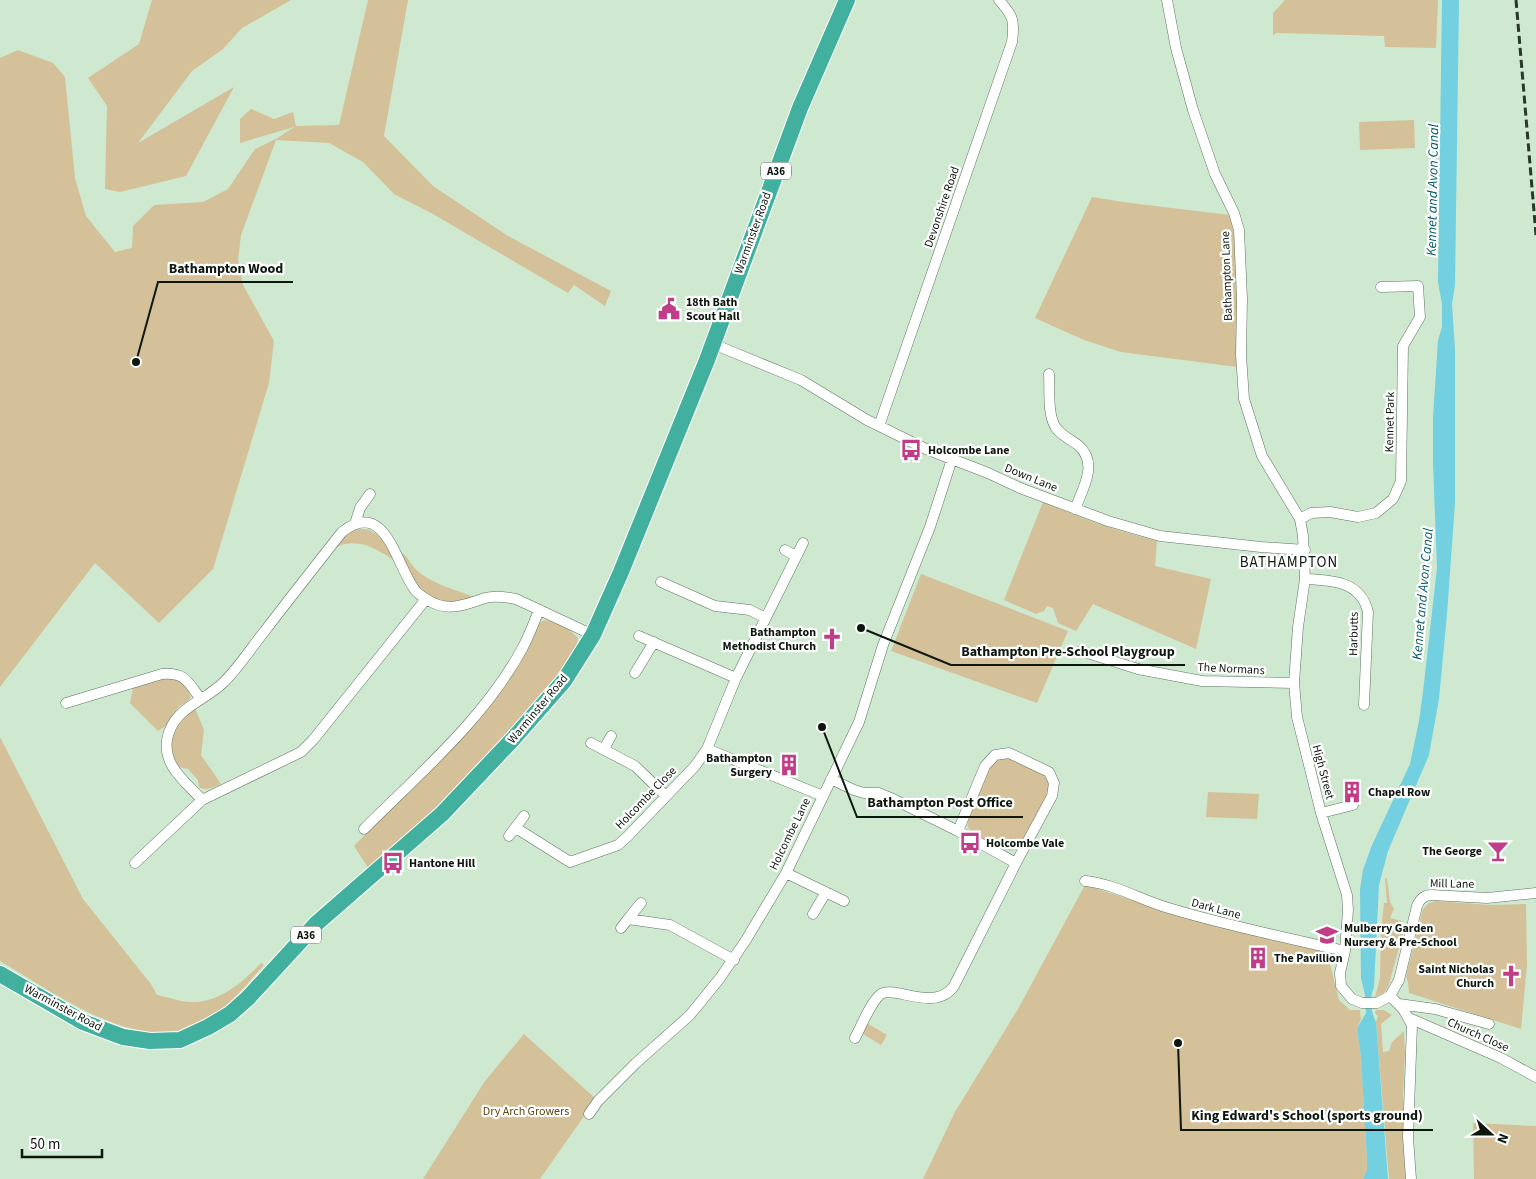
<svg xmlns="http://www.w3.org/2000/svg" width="1536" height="1179" font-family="'Source Sans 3',sans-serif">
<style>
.green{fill:#d4c099}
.water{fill:#72d0e1}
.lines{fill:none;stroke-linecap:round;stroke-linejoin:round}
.minor-casing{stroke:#5d755f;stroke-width:11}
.trunk-casing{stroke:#fff;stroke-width:18}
.minor{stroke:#fff;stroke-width:10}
.trunk{stroke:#42b09f;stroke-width:16}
.rail{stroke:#2a372b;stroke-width:3;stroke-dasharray:8 4;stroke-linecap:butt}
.labels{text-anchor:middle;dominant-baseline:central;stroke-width:4.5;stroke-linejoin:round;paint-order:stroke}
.shield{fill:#fff;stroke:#565d56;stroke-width:1}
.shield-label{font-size:11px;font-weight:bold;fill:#0d170e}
.street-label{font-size:12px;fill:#0d170e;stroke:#fff}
.poi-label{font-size:12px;font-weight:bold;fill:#0d170e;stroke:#fff;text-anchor:start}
.park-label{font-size:12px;fill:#5e4814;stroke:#fff}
.water-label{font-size:14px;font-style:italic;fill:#005864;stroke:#fff}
.quarter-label{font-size:15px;letter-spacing:1px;fill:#0d170e;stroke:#fff}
.leader{fill:none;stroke:#0d170e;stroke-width:2}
.callout-dot{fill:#0d170e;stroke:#fff;stroke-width:2}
.callout-label{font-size:14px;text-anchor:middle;font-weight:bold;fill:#0d170e;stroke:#fff;stroke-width:4.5;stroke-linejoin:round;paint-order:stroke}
</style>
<rect width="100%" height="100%" fill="#cee9d0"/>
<path class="green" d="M152 0H291L242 28 223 49 192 71 138 143 234 87 186 176 120 192 105 189 107 106 88 78 139 44Z
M368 0H408L384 136 433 186 508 236 611 291 605 306 574 285 568 293 433 214 394 194 363 162 329 143 276 140 241 235 238 259 243 285 274 341 269 383 213 569 159 623 95 563 0 687V58L18 50 53 63 65 77 75 178 86 216 115 252 132 248 133 226 154 205 203 202 228 189 255 149 276 139 294 127 240 143V119L251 109 274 119 293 112 296 126 339 125Z
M1285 0H1438L1436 48 1385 47 1384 36 1276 33 1273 36V13Z
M1414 120 1415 148 1360 150 1359 122Z
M1092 197 1130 203 1230 215C1242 264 1238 316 1237 367L1121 352 1084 340 1035 318Z
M1043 502C1080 518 1117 531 1157 541L1155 566 1211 579 1196 649 1093 604 1076 631 1058 623 1053 608 1047 606 1044 611 1036 614 1004 600Z
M355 529C377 526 386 543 393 560 374 546 352 536 331 550L339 539Z
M402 553C409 557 412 568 420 573 435 585 457 590 474 597 455 607 430 602 417 585 410 577 406 563 402 553Z
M921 574 1068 631 1037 703 891 651Z
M544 620C556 621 570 629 578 638L576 649 558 675 493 752 427 822 369 869 354 846 466 731 538 624Z
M166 678H173L183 682 191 697C189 702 183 703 179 707 169 715 174 722 158 731L130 703 133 688Z
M195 708 204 730 201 755 221 784C214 787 207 792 199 787L198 780 188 769 179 767C162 746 177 722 195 708Z
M0 737 83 899 151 984 157 995C168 997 181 1002 191 1002 219 1003 243 982 261 963L264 965C243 988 223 1015 193 1027 133 1052 50 990 0 961Z
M1008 758 1046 776 1051 784 1048 794 1023 843C1020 846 1018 849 1014 850 1006 853 972 835 968 827 967 825 968 822 968 819L989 768 997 759Z
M1208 792 1259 794 1257 819 1206 817Z
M1385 878 1387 879 1390 902 1394 909 1390 918 1402 921 1401 926H1405L1389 984 1385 992 1375 997 1380 978 1381 930 1384 903H1387Z
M1085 885 1170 912 1318 947 1329 960 1339 1000 1350 1010H1360L1361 1019 1357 1028 1361 1058 1367 1159V1170L1363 1179H923L955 1112 1018 1009Z
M1436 901 1490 905 1526 904 1527 965 1521 1029 1409 993 1408 982 1406 976 1423 909 1429 903Z
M1376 1010H1384L1392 1015 1381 1024 1383 1052 1389 1051 1392 1042 1404 1031 1405 1054 1403 1094 1406 1179H1389L1376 1022 1378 1016 1375 1013Z
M865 1022 887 1035 881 1045 863 1034 862 1033Z
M524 1034 596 1099 540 1179H423L485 1081Z
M1473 1123 1536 1126V1179H1474Z"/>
<path class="water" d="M1442 0H1459L1455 285 1452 304 1455 350V503L1447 614 1439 699 1429 755 1388 851 1379 885 1374 987C1369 997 1371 1012 1376 1022L1388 1179H1363L1367 1170V1159L1361 1058 1357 1028 1366 1013 1365 995 1361 978 1360 889 1363 870 1372 845 1410 764 1419 721 1423 692 1437 568 1433 463V417L1438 340 1442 327V304L1438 282Z"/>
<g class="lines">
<g class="minor-casing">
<path id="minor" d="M1167 0 1176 48 1193 110 1215 174 1234 213 1239 230 1242 299 1241 355 1244 399 1262 456 1300 519 1303 536 1305 579 1298 627 1294 683 1297 717 1321 813 1347 895 1348 910 1345 951 1340 973 1341 986 1352 999 1362 1003H1377L1390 996 1399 980 1417 906C1420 899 1423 896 1431 895L1487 898 1536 893
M713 344 801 380 867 420 926 449 988 473 1020 488 1108 521 1160 536 1261 547 1305 550
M1049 374C1050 391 1047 414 1056 428 1061 435 1071 440 1078 445 1099 463 1083 488 1075 509
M879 426 1012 42C1015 20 1013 16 999 0
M1300 519 1311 513 1330 512 1358 517 1376 513 1393 499 1401 481 1403 346 1420 317 1418 286 1381 287
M355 524 360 508 370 494
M803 543 736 678 707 749 823 796
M785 550 796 556
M1305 579C1331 580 1361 581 1368 612L1364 705
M661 582 715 606 750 610 765 618
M426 599 313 740 301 752 202 800C186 782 163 766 167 740 172 708 204 702 224 682 239 667 251 648 264 632 290 598 316 565 342 532 386 497 396 566 415 590 417 593 423 597 426 599 447 613 464 605 485 598 495 595 506 597 516 599L593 635
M639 636 736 678
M1081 651 1138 669 1202 681 1294 683
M635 673 654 642
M66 703 162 674C185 672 188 682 200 698
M591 743 635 766 666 796
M604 749 611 736
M1009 753 1049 772 1054 783 1052 796 1016 863 958 831 985 766 995 755Z
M831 779 854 790 864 793H879L891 798 958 831
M1321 813 1353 805
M516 828 570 862 618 845 628 836 695 766 707 749
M364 829C420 773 484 719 522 649 529 636 534 623 539 610
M509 836 524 816
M135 863 202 800
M786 873 844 901
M1085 881C1116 884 1142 901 1172 909 1229 926 1287 938 1345 951
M813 914 826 892
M628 919 641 903
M621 928 628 919 670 925 734 960
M1390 996 1403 1009 1412 1025 1408 1137 1411 1179
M1399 1004 1435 1009 1489 1024
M1409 1018 1501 1058 1536 1077
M855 1038C861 1027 871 1001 881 994 894 985 935 1013 954 986L1016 863
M589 1114 598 1101 636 1063 689 1016 699 1004 720 978 746 940 786 873 859 722 883 645 930 527 952 459"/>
</g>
<g class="trunk-casing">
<path id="trunk" d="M0 974 83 1022 123 1037 150 1041 180 1040 208 1027 230 1014 248 998 317 923 442 814 513 739 564 681 593 635 621 572 707 360 800 108 847 0"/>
</g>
<use href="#minor" class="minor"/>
<use href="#trunk" class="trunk"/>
<path class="rail" d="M1516 0 1536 235"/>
</g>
<defs>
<g id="civic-bare" transform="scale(1.725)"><path d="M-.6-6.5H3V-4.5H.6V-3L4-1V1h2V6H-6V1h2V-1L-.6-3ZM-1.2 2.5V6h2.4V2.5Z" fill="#c03e87" stroke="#fff" stroke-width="2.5" paint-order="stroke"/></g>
<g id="bus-bare" transform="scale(1.725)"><path d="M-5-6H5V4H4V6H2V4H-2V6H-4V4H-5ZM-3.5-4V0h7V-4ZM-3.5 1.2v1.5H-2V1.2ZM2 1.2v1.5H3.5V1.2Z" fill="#c03e87" stroke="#fff" stroke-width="2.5" paint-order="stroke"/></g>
<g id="church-bare" transform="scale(1.725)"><path d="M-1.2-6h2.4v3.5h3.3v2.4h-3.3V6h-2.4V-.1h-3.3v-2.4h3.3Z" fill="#c03e87" stroke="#fff" stroke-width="2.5" paint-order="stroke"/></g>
<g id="building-bare" transform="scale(1.725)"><path d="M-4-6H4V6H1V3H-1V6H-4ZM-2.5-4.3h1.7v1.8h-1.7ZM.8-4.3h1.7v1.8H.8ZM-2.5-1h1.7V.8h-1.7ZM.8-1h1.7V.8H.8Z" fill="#c03e87" stroke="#fff" stroke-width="2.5" paint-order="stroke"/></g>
<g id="bar-bare" transform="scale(1.725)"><path d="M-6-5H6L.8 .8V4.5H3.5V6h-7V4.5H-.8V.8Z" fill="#c03e87" stroke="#fff" stroke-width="2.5" paint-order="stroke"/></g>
<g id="school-bare" transform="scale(1.725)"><path d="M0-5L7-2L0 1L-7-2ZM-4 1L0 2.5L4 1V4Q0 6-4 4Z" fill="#c03e87" stroke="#fff" stroke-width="2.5" paint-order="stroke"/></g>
</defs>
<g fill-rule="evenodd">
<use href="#civic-bare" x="669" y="309"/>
<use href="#bus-bare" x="911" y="450"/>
<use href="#church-bare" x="832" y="639"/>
<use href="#building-bare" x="789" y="765"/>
<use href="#building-bare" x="1352" y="792"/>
<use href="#bus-bare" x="970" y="843"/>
<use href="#bar-bare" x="1498" y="851"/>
<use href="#bus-bare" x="393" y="863"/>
<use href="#school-bare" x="1327" y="935"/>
<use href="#building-bare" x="1258" y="958"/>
<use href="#church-bare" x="1511" y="976"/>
</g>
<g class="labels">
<g class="shield">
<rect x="761" y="162.5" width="30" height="17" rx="4"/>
<rect x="291" y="926.5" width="30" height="17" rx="4"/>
</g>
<g class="shield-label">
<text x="776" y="171">A36</text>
<text x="306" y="935">A36</text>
</g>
<g class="street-label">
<text transform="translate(942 207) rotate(-71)">Devonshire Road</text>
<text transform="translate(753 233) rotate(-70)">Warminster Road</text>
<text transform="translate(1227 276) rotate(-92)">Bathampton Lane</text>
<text transform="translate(1390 422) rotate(-89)">Kennet Park</text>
<text transform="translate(1031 478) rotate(22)">Down Lane</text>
<text transform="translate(1354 634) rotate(-89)">Harbutts</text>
<text transform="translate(1231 669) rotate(3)">The Normans</text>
<text transform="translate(538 709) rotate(-50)">Warminster Road</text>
<text transform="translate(1323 772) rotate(75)">High Street</text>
<text transform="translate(646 798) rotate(-46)">Holcombe Close</text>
<text transform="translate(790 834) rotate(-64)">Holcombe Lane</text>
<text transform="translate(1452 884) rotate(1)">Mill Lane</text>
<text transform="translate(1216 909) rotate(15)">Dark Lane</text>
<text transform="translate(63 1008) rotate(28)">Warminster Road</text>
<text transform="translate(1478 1035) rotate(24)">Church Close</text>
</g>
<g class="poi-label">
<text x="686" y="302">18th Bath<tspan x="686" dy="14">Scout Hall</tspan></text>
<text x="928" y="450">Holcombe Lane</text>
<text x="816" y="632" text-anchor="end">Bathampton<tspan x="816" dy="14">Methodist Church</tspan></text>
<text x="772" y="758" text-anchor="end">Bathampton<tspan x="772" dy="14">Surgery</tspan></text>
<text x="1368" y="792">Chapel Row</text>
<text x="986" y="843">Holcombe Vale</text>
<text x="1482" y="851" text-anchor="end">The George</text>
<text x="409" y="863">Hantone Hill</text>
<text x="1344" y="928">Mulberry Garden<tspan x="1344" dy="14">Nursery &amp; Pre-School</tspan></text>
<text x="1274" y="958">The Pavillion</text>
<text x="1494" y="969" text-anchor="end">Saint Nicholas<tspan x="1494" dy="14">Church</tspan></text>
</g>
<g class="park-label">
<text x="526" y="1111">Dry Arch Growers</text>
</g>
<g class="water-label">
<text transform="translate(1433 190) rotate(-89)">Kennet and Avon Canal</text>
<text transform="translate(1423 594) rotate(-85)">Kennet and Avon Canal</text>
</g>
<g class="quarter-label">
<text x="1289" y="562">BATHAMPTON</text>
</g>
</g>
<path class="leader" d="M136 362L158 282H293M861 628L951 665H1185M822 727L857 817H1023M1178 1043L1181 1130H1433"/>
<g class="callout-dot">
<circle cx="136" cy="362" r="5"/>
<circle cx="861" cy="628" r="5"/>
<circle cx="822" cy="727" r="5"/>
<circle cx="1178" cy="1043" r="5"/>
</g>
<g class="callout-label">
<text x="226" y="273">Bathampton Wood</text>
<text x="1068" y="656">Bathampton Pre-School Playgroup</text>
<text x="940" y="807">Bathampton Post Office</text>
<text x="1307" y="1120">King Edward's School (sports ground)</text>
</g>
<g transform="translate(1491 1134) rotate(111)" stroke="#ffffff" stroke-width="4" paint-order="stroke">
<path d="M0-4L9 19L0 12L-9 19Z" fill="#0d170e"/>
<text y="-8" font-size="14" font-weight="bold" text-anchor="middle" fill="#0d170e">N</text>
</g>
<path d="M22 1149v8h80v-8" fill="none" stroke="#0d170e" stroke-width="2.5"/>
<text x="30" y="1149" font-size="15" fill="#0d170e" stroke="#ffffff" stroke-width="4" paint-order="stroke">50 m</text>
</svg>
